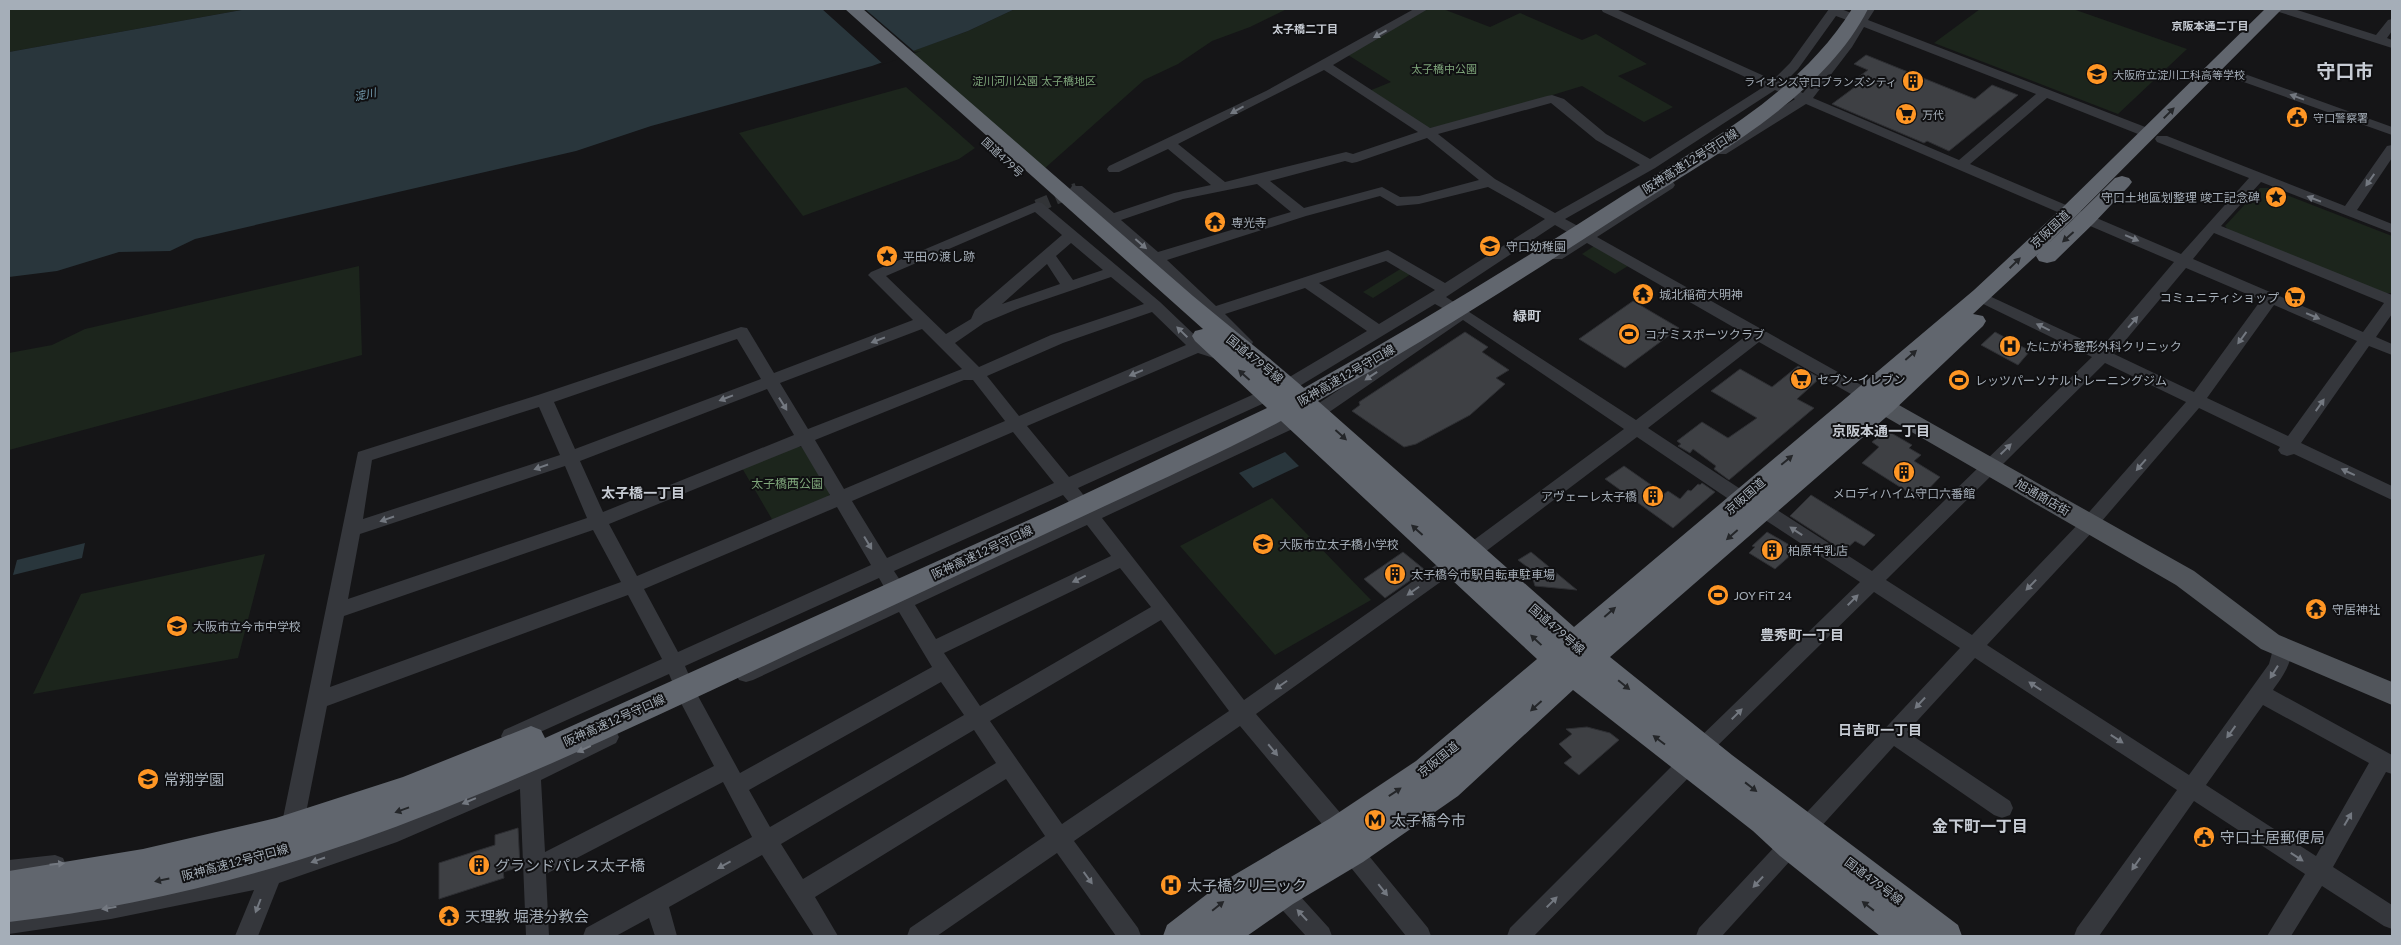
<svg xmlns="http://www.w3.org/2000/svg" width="2401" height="945" font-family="Lato,'Noto Sans JP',sans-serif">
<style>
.green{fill:#1c251c}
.water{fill:#29363c}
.pier{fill:#151517}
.building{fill:#3e4044;stroke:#2e2f33}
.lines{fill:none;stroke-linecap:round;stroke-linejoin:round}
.minor-tunnel{stroke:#323437;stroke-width:13;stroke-dasharray:13 7;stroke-linecap:butt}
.minor{fill:#35373c;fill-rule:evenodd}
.major{fill:#51555b;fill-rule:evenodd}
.highway{fill:#61666e;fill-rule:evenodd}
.oneway{fill:#737880}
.oneway2{fill:#242629}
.labels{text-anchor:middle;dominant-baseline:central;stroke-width:4;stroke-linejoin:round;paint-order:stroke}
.far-neighbourhood-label{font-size:11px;font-weight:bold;fill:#c7ccd4;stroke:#101012}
.far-park-label{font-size:11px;fill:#7ea57a;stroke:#101012}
.far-poi-label{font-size:11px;fill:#a5aeb8;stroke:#101012;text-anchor:start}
.far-water-label{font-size:11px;font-style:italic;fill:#79a3b7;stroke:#101012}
.far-street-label{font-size:11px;fill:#a5aeb8;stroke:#101012}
.street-label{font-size:12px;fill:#a5aeb8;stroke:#101012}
.poi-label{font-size:12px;fill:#a5aeb8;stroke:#101012;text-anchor:start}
.park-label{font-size:12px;fill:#7ea57a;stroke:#101012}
.neighbourhood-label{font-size:14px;font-weight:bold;fill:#c7ccd4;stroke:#101012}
.near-poi-label{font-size:15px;fill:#a5aeb8;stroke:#101012;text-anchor:start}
.near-neighbourhood-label{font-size:16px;font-weight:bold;fill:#c7ccd4;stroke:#101012}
.far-town-label{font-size:19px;font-weight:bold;fill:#c7ccd4;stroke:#101012}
</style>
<rect width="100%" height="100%" fill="#151517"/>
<path class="green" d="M9 9H247L9 52Z
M1015 9H1287L1250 27 1212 41 1178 64 1144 80 1035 177 898 56 968 31Z
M1427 9H1443L1490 27 1520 13 1582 40 1596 34 1647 64 1618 76 1673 107 1644 122 1582 86 1497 112 1426 129 1369 91 1391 82 1348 55Z
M1980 9H2073L2187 49 2118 114 1934 43Z
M906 87 975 148 959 159 803 216 739 133Z
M2260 188H2269L2392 236 2391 293H2381L2229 231 2225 226Z
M1594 246 1628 266 1615 274 1582 254Z
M359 266 362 355 9 450V353L52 345 85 329Z
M1402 268 1411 274 1373 298 1363 292Z
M796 446 802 447 830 493 827 499 773 521 742 468Z
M1272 498 1371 600 1275 655 1180 546Z
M265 554 238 658 33 694 81 594Z"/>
<path class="water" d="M247 9H1015L968 31 872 66 651 126 576 151 195 239 170 251 119 252 57 271 9 277V52Z
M1285 452 1299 466 1253 488 1239 473Z
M85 543 82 558 13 575 17 560Z"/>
<path class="pier" d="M822 9H865L915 52 921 51 878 66 882 63Z"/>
<path class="building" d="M1866 55 1975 99 1992 85 2018 95 1949 151 1927 141 1924 143 1832 104 1859 84 1853 81 1868 70 1854 64Z
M1633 301 1679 328 1625 368 1579 339Z
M1465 332 1488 347 1482 352 1509 370 1496 378 1505 384 1470 415 1416 444 1404 447 1352 411 1360 405 1359 402Z
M1995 332 2030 351 2018 365 1981 345Z
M1798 366 1820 378 1797 399 1814 408 1729 480 1714 469 1716 466 1693 449 1690 453 1678 446 1681 444 1677 441 1702 422 1728 438 1757 418 1711 391 1740 369 1772 387Z
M1886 430 1912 445 1909 448 1921 455 1914 461 1940 477 1919 499 1862 463 1879 447 1872 442Z
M1624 466 1664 494 1668 491 1680 499 1688 490 1691 491 1698 484 1700 485 1702 483 1715 492 1673 528 1605 479Z
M1811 495 1875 535 1864 546 1855 541 1844 551 1790 516Z
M1767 532 1793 547 1787 551 1792 554 1775 569 1749 553 1755 547 1752 546Z
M1403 552 1425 570 1385 598 1364 579Z
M1531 552 1577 590 1535 586 1530 569 1518 560Z
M1587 727 1610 733 1619 740 1579 775 1564 763 1572 757 1559 744 1572 734 1566 729Z
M518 828 520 867 503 872 504 878 439 899V863L495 845V835Z"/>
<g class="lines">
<path class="minor-tunnel" d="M1037 206 1077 189"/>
<path class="minor" d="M1414 9H1428L1333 65 1430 128 1547 96 1552 95 1564 99 1606 134 1650 159 1765 86 1603 12 1601 9H1616L1773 80 1790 63 1829 9H1841L1859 16 1863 9H1875L1868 20 2153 130 2155 133 2153 136H2143L2047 98 1970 164 2181 254 2249 178 2157 142 2155 139 2157 136H2167L2345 206 2387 146 2392 145V158L2357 210 2392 224V233L2261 182 2221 226 2392 295V314L2376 337 2392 344V355L2369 346 2301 443 2392 486V500L2294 454 2287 456 2281 454 2278 450 2280 447 2199 408 2095 529 1987 645 2189 775 2269 664 2275 642 2282 640 2289 642C2297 658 2282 677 2273 690L2392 755V774L2386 772 2333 867 2392 905V929L2384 926 2322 886 2291 936H2267L2305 874 2194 801 2099 936H2074L2077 928 2177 790 1975 658 1907 732 2010 801 2013 808 2010 815 2002 818 1994 815 1894 746 1722 936H1696L1699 928 1960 648 1874 592 1709 754 1702 757 1695 754 1692 748 1695 742 1860 582 1756 514 1753 509 1756 504 1762 502 1768 504 1872 571 2092 357 1975 300 1972 297 1975 294H1985L2101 348 2174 262 1806 104 1726 154H1716L1714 151 1716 148 1795 99 1775 90 1655 168 1565 219 1587 231 1663 182H1673L1675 185 1673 188 1597 237 1870 390 1872 394 1870 398H1858L1759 342 1648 428 1748 494 1751 499 1748 504 1742 506 1736 504 1637 437 1477 558 1470 560 1463 558 1461 553 1463 548 1624 429 1463 320 1322 417 1316 419 1310 417 1308 413 1310 409 1453 314 1435 304 1293 390H1281L1279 386 1281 382 1367 331 1305 288 1225 314 1253 342 1251 346H1239L1151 261 1070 189 1072 186H1082L1114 213 1174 193 1211 185 1168 149 1119 172H1109L1107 169 1109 166 1266 91ZM1836 16 1855 23 1843 43 1803 93 1783 84 1798 69ZM1864 27 2036 94 1959 160 1813 98 1852 47ZM1324 70 1418 132 1353 154 1346 152 1225 182 1178 144ZM1551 103 1596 140 1640 165 1555 213 1495 179 1438 134ZM1427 138 1479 180 1419 196 1400 197 1382 187 1304 208 1270 181 1345 161 1352 163 1357 162ZM1257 184 1291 212 1158 252 1121 220 1183 199ZM1488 187 1545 219 1445 283 1388 250 1216 306 1167 260 1306 216 1380 196 1397 206 1419 204ZM1555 225 1576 237 1552 253 1550 256 1552 259H1562L1587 243 1747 335 1636 420 1446 297ZM2214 233 2384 303 2363 332 2193 259ZM1386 261 1435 290 1379 324 1319 283ZM2186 268 2261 300 2194 392 2114 354ZM2274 305 2357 341 2288 436 2207 398ZM2105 363 2186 402 2083 519 1972 635 1886 580ZM2263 705 2369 763 2316 856 2206 785Z
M2277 9H2294L2376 35 2388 20 2392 19V31L2387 38 2392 40V48L2279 12Z
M2228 68 2392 127V135L2224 75 2222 72Z
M1037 202 1042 203 1160 302 1203 343 1229 352 1231 356 1229 360 1223 361 1198 353 1027 426 1069 477 1261 391H1273L1275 395 1273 399 1078 488 1093 507 1289 417 1295 415 1301 417 1303 421 1301 425 1102 518 1244 700 1446 558 1453 556 1460 558 1462 563 1460 568 1256 714 1348 822 1360 845 1428 928 1431 936H1406L1344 859 1332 836 1240 726 1074 841 1138 928 1141 936H1116L1057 853 937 936H907L910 928 1045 836 1006 779 815 897 838 936H814L762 855 669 907 677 936H655L649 918 616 936H583L586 928 752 837 723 782 546 874 549 936H526L520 789 397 842 279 883 258 936H235L254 890 111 919 9 934V912L111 897 263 867 283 818 358 452 538 395 741 327 747 328 774 373 913 320 868 275 871 272ZM1035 212 1062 235 975 310 971 319 946 334 886 276ZM1071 243 1103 270 1073 280 1056 256ZM1047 264 1060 284 1002 304ZM1111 277 1144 304 1051 335 979 367 955 343 984 323 1020 308ZM1152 312 1186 345 1019 416 987 376 1063 343ZM922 329 962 369 808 429 780 383ZM737 339 761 379 575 449 554 402ZM964 380H973L1005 421 844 489 815 440ZM767 389 794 435 603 512 580 461ZM539 407 560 455 363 519 372 460ZM1013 432 1054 483 887 558 852 501ZM801 446 830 495 637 576 609 524ZM565 466 587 518 348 599 360 534ZM1063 495 1078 513 907 591 894 571ZM837 507 871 565 678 652 644 589ZM1087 525 1111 556 936 639 915 605ZM593 530 621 582 330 687 344 616ZM1120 568 1151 607 980 706 944 653ZM879 578 891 599 739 668 736 674 739 680 746 682 753 680 899 612 932 667 740 773 698 696 685 666ZM628 595 662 659 504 730 501 736 504 742 511 745 518 742 669 674 682 705 714 766 545 852 541 780 616 743 619 737 616 731 609 728 523 768 385 826 289 859 305 818 327 706ZM1161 620 1229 711 1062 824 990 721ZM941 682 964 715 770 827 749 790ZM974 730 996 763 803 879 781 844Z
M1689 754 1696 756 1700 763 1696 770 1534 936H1507L1510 928 1682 756Z
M55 855 63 858 66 865 63 872 55 875 9 880V860Z
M1282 882 1290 885 1329 928 1332 936H1306L1274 901 1271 893 1274 885Z"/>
<path class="major" d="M1866 389 1874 391 2194 571 2279 635 2392 682V705L2261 649 2176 585 1858 401 1855 396 1858 391Z"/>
<path class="highway" d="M845 9H863L1193 296C1230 327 1268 356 1304 388 1412 328 1518 263 1622 196 1705 143 1798 95 1852 9H1868C1822 100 1704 161 1621 215 1522 279 1422 343 1318 401L1574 627 1974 290 2062 208 2265 9H2282L2049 243 2115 178 2122 176 2129 178 2132 182 2129 186 2094 223 2055 261 2047 263 2039 261 2036 256 2039 253 1973 314 1983 316 1986 321 1983 326 1892 412 1610 657 1732 755 1958 925 1962 936H1880L1780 856 1753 831 1573 690 1458 796 1363 862 1293 904 1247 936H1163L1167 925 1224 881 1329 819 1416 761 1537 659 1281 421C1224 451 1165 478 1107 505 1015 548 924 591 832 634 694 698 558 765 416 819 285 870 148 906 9 922V871L143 849 276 818 403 777 531 726 541 730 545 738 1053 509 1267 408 1195 341 1192 336 1195 331 1203 329Z"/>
</g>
<defs><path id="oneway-solid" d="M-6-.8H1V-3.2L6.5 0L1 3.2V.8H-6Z" transform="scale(1.25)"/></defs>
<g class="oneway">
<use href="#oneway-solid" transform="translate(1380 34) rotate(151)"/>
<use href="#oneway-solid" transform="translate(2297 97) rotate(-160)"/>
<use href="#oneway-solid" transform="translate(1237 110) rotate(151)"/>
<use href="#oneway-solid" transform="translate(2370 180) rotate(125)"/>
<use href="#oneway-solid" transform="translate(2314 199) rotate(-159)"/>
<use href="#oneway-solid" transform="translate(2132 238) rotate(23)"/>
<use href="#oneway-solid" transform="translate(1141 244) rotate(41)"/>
<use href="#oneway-solid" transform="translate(2313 316) rotate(23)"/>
<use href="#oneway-solid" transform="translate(2133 322) rotate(-49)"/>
<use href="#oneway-solid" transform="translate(2043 327) rotate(-154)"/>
<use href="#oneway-solid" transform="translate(1182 332) rotate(-136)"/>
<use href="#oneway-solid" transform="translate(2242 338) rotate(126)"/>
<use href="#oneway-solid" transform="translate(878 340) rotate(159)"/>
<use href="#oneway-solid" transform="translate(1136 373) rotate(157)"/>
<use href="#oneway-solid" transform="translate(1371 376) rotate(146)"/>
<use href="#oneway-solid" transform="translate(726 398) rotate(159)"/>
<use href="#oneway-solid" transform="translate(783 404) rotate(58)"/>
<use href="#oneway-solid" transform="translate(2320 405) rotate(-55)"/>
<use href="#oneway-solid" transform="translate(2006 449) rotate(-44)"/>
<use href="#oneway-solid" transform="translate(2141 465) rotate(131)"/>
<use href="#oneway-solid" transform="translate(541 467) rotate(161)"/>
<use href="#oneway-solid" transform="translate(2348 472) rotate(-155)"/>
<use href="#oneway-solid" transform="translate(387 519) rotate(161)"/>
<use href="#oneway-solid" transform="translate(1796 531) rotate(-147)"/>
<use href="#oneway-solid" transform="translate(868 543) rotate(59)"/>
<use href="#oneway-solid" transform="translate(1079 579) rotate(154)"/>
<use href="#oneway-solid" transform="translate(2031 585) rotate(134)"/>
<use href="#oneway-solid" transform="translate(1413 591) rotate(145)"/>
<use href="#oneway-solid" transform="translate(1853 600) rotate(-45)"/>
<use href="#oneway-solid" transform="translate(2274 672) rotate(122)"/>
<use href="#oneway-solid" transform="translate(1281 685) rotate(145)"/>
<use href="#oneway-solid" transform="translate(2035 686) rotate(-147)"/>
<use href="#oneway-solid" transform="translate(1920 703) rotate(133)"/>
<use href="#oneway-solid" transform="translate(1737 714) rotate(-45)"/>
<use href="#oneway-solid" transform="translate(2231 732) rotate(126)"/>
<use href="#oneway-solid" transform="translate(2117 739) rotate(33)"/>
<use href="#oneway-solid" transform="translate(584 749) rotate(155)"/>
<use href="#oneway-solid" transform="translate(1273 750) rotate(50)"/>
<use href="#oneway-solid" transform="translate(469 801) rotate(157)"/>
<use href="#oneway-solid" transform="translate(2348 819) rotate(-60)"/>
<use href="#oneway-solid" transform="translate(2297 857) rotate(33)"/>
<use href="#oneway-solid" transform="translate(318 860) rotate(161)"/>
<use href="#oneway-solid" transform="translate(57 864) rotate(-6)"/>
<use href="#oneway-solid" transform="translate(2136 864) rotate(125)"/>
<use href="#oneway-solid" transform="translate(724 865) rotate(151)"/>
<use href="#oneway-solid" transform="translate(1088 878) rotate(54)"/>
<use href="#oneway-solid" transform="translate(1758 882) rotate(133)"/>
<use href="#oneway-solid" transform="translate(1383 890) rotate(51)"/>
<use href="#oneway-solid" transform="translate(1552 902) rotate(-45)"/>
<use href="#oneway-solid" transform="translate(258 906) rotate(111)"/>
<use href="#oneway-solid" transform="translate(109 908) rotate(171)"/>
<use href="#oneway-solid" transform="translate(1302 915) rotate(-133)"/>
</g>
<g class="oneway2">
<use href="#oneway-solid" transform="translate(2169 113) rotate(-45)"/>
<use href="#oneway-solid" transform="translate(2068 237) rotate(138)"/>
<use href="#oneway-solid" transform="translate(2015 263) rotate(-44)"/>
<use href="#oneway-solid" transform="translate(1911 355) rotate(-41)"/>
<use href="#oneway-solid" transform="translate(1244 375) rotate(-138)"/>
<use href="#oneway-solid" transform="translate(1341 435) rotate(42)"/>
<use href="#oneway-solid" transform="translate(1787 460) rotate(-40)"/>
<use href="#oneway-solid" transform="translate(1417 530) rotate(-138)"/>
<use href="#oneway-solid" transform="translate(1732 535) rotate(139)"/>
<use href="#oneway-solid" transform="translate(1610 612) rotate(-41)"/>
<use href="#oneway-solid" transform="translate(1536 640) rotate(-137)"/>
<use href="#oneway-solid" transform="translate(1624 685) rotate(39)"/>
<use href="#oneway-solid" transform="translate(1536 706) rotate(138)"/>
<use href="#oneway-solid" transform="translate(1659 740) rotate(-143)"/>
<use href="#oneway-solid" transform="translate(1751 787) rotate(38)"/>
<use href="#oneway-solid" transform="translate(1395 792) rotate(-34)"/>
<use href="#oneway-solid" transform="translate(402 810) rotate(160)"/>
<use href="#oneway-solid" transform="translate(162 880) rotate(168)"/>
<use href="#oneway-solid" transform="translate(1218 906) rotate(-39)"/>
<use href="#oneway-solid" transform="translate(1868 906) rotate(-142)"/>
</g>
<defs>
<g id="school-disc" transform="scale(1.125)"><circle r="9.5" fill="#ff9624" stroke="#101012"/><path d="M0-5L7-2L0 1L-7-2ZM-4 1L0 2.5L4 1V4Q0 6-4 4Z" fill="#111"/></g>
<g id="building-disc" transform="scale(1.125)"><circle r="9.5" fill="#ff9624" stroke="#101012"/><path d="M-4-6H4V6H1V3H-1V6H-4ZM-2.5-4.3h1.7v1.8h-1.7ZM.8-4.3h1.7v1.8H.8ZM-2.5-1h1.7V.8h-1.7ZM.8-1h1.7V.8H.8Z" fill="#111"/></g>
<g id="supermarket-disc" transform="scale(1.125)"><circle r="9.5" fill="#ff9624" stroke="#101012"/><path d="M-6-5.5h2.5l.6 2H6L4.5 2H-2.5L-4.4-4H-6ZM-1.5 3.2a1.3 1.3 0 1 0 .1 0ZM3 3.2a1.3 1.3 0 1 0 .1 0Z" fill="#111"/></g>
<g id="civic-disc" transform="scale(1.125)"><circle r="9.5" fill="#ff9624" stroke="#101012"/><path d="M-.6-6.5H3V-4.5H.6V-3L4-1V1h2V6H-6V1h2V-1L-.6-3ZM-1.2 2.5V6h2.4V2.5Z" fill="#111"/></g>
<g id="sight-disc" transform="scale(1.125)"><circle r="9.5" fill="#ff9624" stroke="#101012"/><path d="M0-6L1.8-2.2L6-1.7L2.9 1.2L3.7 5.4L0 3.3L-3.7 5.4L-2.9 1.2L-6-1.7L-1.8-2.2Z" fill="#111"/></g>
<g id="temple-disc" transform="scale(1.125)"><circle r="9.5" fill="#ff9624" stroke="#101012"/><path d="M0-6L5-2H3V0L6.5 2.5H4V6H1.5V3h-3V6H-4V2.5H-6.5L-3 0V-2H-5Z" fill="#111"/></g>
<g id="stadium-disc" transform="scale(1.125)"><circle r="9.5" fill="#ff9624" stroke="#101012"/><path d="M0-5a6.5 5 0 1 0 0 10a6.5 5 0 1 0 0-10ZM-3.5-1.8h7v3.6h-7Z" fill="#111"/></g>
<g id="hospital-disc" transform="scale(1.125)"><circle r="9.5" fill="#ff9624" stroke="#101012"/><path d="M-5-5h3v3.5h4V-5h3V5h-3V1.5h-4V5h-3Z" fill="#111"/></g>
<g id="metro-disc" transform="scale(1.125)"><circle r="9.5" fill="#ff9624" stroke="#101012"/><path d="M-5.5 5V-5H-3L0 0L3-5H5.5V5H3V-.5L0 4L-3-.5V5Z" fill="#111"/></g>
</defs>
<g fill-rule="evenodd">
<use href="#school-disc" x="2097" y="74"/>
<use href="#building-disc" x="1913" y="81"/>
<use href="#supermarket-disc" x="1906" y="114"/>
<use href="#civic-disc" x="2297" y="117"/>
<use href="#sight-disc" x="2276" y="197"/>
<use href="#temple-disc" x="1215" y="222"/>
<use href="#school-disc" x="1490" y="246"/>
<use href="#sight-disc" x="887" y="256"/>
<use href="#temple-disc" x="1643" y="294"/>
<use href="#supermarket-disc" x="2295" y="297"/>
<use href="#stadium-disc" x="1629" y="334"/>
<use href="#hospital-disc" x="2010" y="346"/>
<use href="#supermarket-disc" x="1801" y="379"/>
<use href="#stadium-disc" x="1959" y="380"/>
<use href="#building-disc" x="1904" y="472"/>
<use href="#building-disc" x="1653" y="496"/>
<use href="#school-disc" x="1263" y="544"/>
<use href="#building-disc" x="1772" y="550"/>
<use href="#building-disc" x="1395" y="574"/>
<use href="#stadium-disc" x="1718" y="595"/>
<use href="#temple-disc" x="2316" y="609"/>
<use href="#school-disc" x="177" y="626"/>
<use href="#school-disc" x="148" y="779"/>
<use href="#metro-disc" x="1375" y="820"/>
<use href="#civic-disc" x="2204" y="837"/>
<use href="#building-disc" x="479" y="865"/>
<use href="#hospital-disc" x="1171" y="885"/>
<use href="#temple-disc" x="449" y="916"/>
</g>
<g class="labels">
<g class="far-neighbourhood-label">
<text x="2210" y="25">京阪本通二丁目</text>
<text x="1305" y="28">太子橋二丁目</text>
</g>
<g class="far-park-label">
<text x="1444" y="68">太子橋中公園</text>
<text x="1034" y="80">淀川河川公園 太子橋地区</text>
</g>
<g class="far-poi-label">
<text x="2113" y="74">大阪府立淀川工科高等学校</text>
<text x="1897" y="81" text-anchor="end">ライオンズ守口ブランズシティ</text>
<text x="1922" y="114">万代</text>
<text x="2313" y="117">守口警察署</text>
</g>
<g class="far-water-label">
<text transform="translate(365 94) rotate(-13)">淀川</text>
</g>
<g class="far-street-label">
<text transform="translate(1003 157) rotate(43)">国道479号</text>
</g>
<g class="street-label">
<text transform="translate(1690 161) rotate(-32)">阪神高速12号守口線</text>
<text transform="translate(2050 229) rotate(-43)">京阪国道</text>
<text transform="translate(1255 359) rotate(39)">国道479号線</text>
<text transform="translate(1346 375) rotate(-30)">阪神高速12号守口線</text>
<text transform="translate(1745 496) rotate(-41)">京阪国道</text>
<text transform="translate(2043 497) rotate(30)">旭通商店街</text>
<text transform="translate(982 552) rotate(-25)">阪神高速12号守口線</text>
<text transform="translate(1557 629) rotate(41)">国道479号線</text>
<text transform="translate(614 720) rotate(-24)">阪神高速12号守口線</text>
<text transform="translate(1438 759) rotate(-39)">京阪国道</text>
<text transform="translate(235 862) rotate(-15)">阪神高速12号守口線</text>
<text transform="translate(1874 881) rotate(37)">国道479号線</text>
</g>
<g class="poi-label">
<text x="2260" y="197" text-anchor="end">守口土地區划整理 竣工記念碑</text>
<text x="1231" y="222">専光寺</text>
<text x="1506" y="246">守口幼稚園</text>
<text x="903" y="256">平田の渡し跡</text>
<text x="1659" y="294">城北稲荷大明神</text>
<text x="2279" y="297" text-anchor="end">コミュニティショップ</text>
<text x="1645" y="334">コナミスポーツクラブ</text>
<text x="2026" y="346">たにがわ整形外科クリニック</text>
<text x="1817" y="379">セブン-イレブン</text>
<text x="1975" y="380">レッツパーソナルトレーニングジム</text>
<text x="1904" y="493" text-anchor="middle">メロディハイム守口六番館</text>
<text x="1637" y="496" text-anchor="end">アヴェーレ太子橋</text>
<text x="1279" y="544">大阪市立太子橋小学校</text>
<text x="1788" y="550">柏原牛乳店</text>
<text x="1411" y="574">太子橋今市駅自転車駐車場</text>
<text x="1734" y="595">JOY FiT 24</text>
<text x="2332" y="609">守居神社</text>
<text x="193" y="626">大阪市立今市中学校</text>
</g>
<g class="park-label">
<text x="787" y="483">太子橋西公園</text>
</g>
<g class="neighbourhood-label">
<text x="1527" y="315">緑町</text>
<text x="1881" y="430">京阪本通一丁目</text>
<text x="643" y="492">太子橋一丁目</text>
<text x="1802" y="634">豊秀町一丁目</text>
<text x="1880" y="729">日吉町一丁目</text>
</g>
<g class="near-poi-label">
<text x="164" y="779">常翔学園</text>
<text x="1391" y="820">太子橋今市</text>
<text x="2220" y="837">守口土居郵便局</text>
<text x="495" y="865">グランドパレス太子橋</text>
<text x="1187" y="885">太子橋クリニック</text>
<text x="465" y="916">天理教 堀港分教会</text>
</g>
<g class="near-neighbourhood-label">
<text x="1980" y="825">金下町一丁目</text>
</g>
<g class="far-town-label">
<text x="2345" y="70">守口市</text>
</g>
</g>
<rect width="2401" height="945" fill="none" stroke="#a5aeb8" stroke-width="20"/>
</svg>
